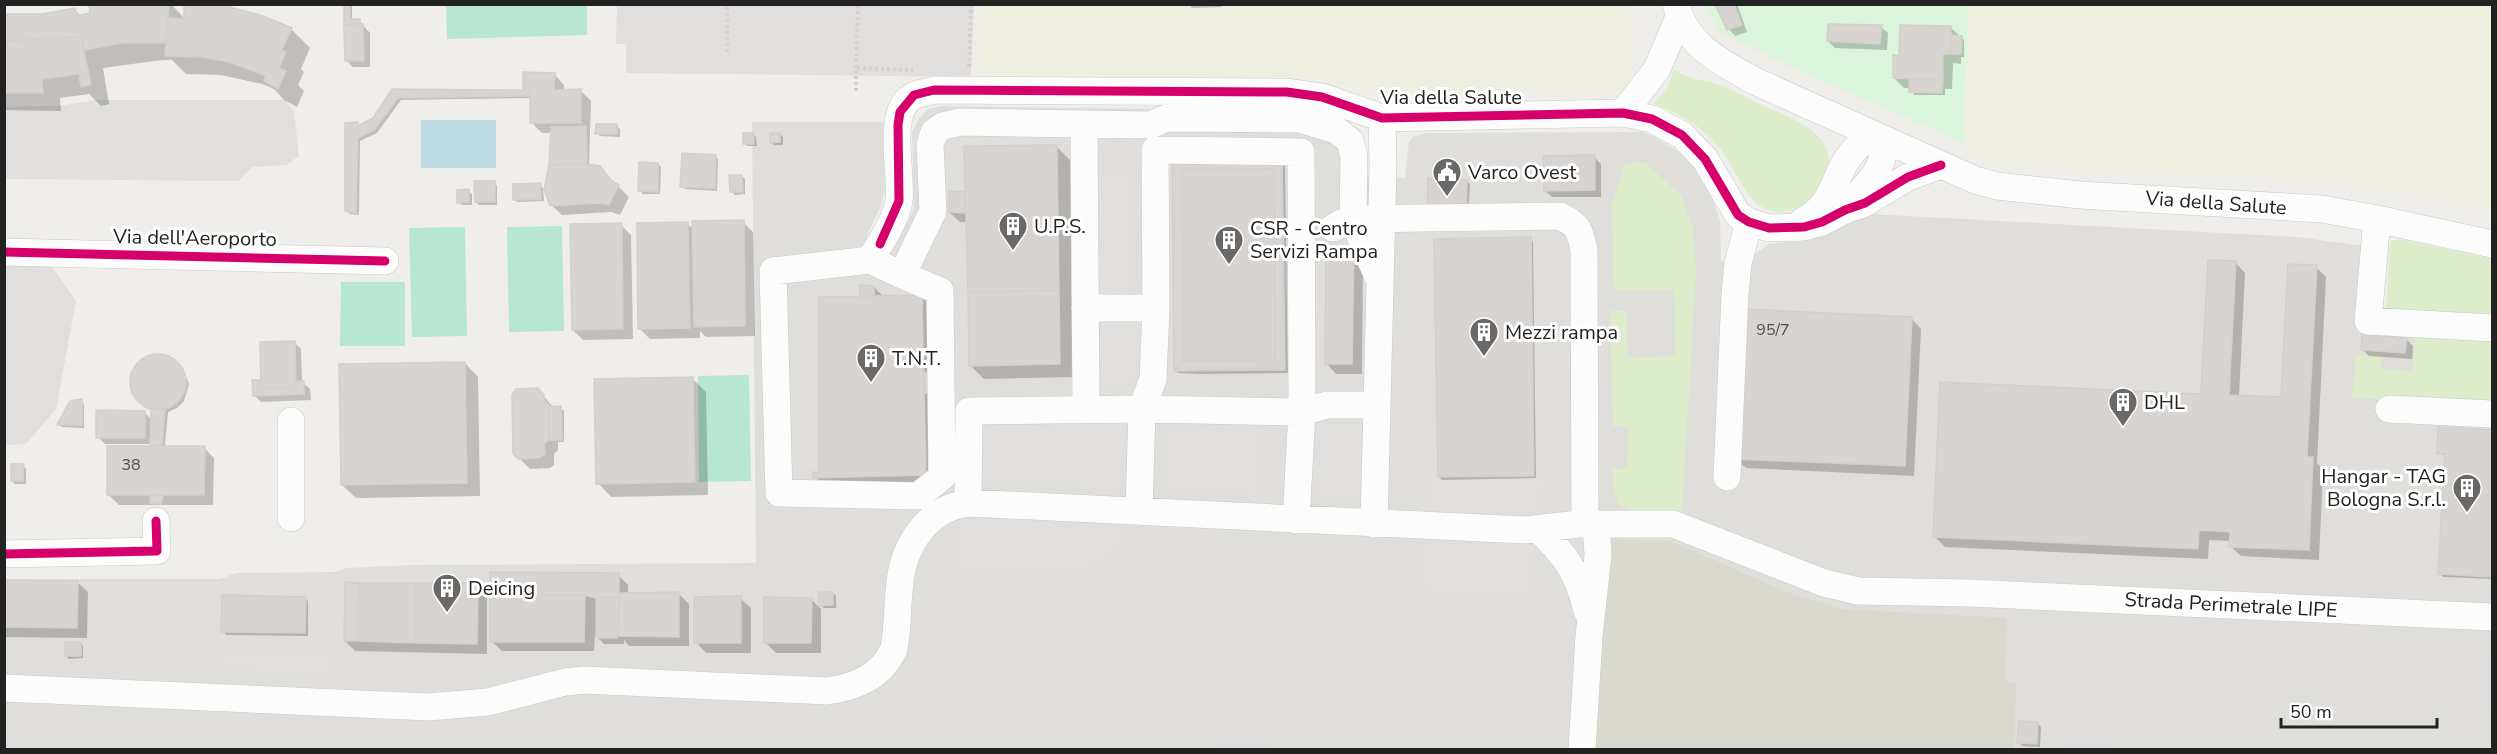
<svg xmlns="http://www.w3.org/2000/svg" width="2497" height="754" font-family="'Nunito Sans',sans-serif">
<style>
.airport{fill:#e0deda}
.construction{fill:#d9d9cd}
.farmland{fill:#efefdf}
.grass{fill:#ddeccb}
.park{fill:#daf5da}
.pitch{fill:#b7e6d2}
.parking{fill:#e0dfde}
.water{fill:#bfdbe3}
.shadow{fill:#0003;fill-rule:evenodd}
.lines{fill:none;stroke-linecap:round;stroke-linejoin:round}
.taxiway{stroke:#dedddc;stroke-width:56}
.building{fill:#d7d4d2;stroke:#d3d0cc;stroke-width:1.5}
.minor-casing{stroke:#c9c8c7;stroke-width:28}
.path{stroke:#dccecd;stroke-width:4;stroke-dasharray:3 3;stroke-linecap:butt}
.minor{stroke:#fdfcfc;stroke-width:27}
.cycleway-casing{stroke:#fff;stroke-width:13}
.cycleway{stroke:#d6006c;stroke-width:9}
.labels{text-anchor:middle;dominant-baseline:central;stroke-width:6;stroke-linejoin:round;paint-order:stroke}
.number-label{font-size:16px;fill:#4f4e4e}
.street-label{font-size:20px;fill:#222;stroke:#fff}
.poi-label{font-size:20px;fill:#222;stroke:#fff;text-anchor:start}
</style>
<rect width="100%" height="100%" fill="#f0eeeb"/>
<path class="airport" d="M942 106 1299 111 1357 128 1362 136 1364 146 1363 177 1405 178 1409 142 1413 137 1425 133 1641 132 1653 136 1674 149 1694 166 1708 187 1720 220 1721 261 1751 263 1756 253 1769 244 1801 241 1818 236 1870 214 2297 237 2365 246 2386 321 2390 252 2492 275V749H5L4 579H220L236 573 335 572 347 568 411 565 756 563 752 122H883L885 188 881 206 866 237 894 248 914 209 912 132 919 118 928 109Z"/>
<path class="construction" d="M1607 539 1668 540 1786 592 1841 609 2007 618 2005 681 2016 684 2014 749H2022L1592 750Z"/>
<path class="farmland" d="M980 5H1630L1631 92 1383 94 1304 77 978 74Z
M1968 5H2492V209L2347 182 2019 166 1973 157 1964 143Z"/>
<path class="grass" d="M1674 69C1685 79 1703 79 1717 84 1734 90 1750 99 1766 107 1801 123 1845 137 1823 186 1818 196 1807 205 1796 209 1747 226 1740 167 1714 141 1696 123 1676 112 1653 104L1667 89Z
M1637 161 1646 163 1681 196 1693 227 1696 273 1682 511 1629 510 1619 504 1614 488 1613 469H1627L1628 426H1613L1610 311H1626L1628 358 1675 356 1674 290H1614L1612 205 1622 176V166Z
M2399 239 2492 259V319L2386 312 2390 241Z
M2416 333 2492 338V404L2352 398 2356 355 2381 356V369L2412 371Z"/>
<path class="park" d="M1704 5H1968L1964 143 1795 69 1720 32Z"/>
<path class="pitch" d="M446 5H587V35L447 39Z
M562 226 564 331 509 332 507 227Z
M465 227 467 336 412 337 409 228Z
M341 282H405V346H340Z
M749 375 751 481 699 482 698 376Z"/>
<path class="parking" d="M617 5H974L971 77 626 73V44H616Z
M96 100H285L294 112 299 156 286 165 252 167 239 181 5 179V107L58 106Z
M1130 174 1132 291 1100 292 1098 175Z
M4 263 50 264 76 301 56 409 26 444 5 445Z
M1101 319H1134V383H1102Z
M1125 424 1126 488 986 481 983 425Z
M1314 424H1361V495H1314Z
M1166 429 1261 433 1259 494 1163 490Z
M1429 476H1542L1541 518 1429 510Z
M959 519 1119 527 1118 545 1079 573 957 570Z
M1424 541 1534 546 1531 598 1432 593 1419 580Z
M226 653H332L331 671 226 669Z"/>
<path class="water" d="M421 120H496V168H421Z"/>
<path class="shadow" d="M105 4H171L185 19 249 13 292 30 310 48 301 69 304 72 298 85 304 91 297 107 284 100 274 89 262 84 221 75 186 74 172 60H162L103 68 109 104 101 106 89 94 60 98 61 111 4 110V15L55 14 75 10 81 16 92 14Z
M345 4H352V21H359L370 33V67H353L346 60Z
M1222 4V7L1192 8 1189 4Z
M1717 4H1737L1747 32 1735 36 1729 29Z
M1881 27 1888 33 1887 50 1835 48 1828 41Z
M1950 27 1964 40V57H1961V64L1953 63 1952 89H1945V95H1914L1911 88H1904L1894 78 1900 57Z
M554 74 564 85V91H581L591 101 589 166 599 168 629 197 620 215 612 212 562 215 551 205 552 133H542L532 123V98L401 100 377 133 360 141 359 215 350 214 346 211 357 124 360 126 374 119 393 91H525Z
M617 126 620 129V137L600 136 597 133Z
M753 134 756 137 757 146H747L744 143Z
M780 134 783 137V145H774L771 142Z
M1056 146 1070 160 1073 377 984 379 971 366 968 222H960L949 212 965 193 967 195Z
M715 156 718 159 717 191 685 189 682 186Z
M1594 157 1601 164V197H1552L1545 191Z
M1174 162 1285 164 1288 373 1199 374 1178 373 1175 370Z
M658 164 661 167 660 194H643L640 191Z
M742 176 745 179V194L735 195 732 192Z
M1467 181 1470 184 1468 217 1431 216Z
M494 183 497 186V205H479L476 202Z
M540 185 543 188 544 201 517 202 514 199Z
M468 191 472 194V205H462L459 202Z
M743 222 753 232 755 336 706 337 700 331V338L650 339 640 329 688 224 694 230Z
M621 225 631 235 633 339 583 340 573 330Z
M1530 238 1533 242 1536 478 1442 480 1439 477Z
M1353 251 1363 262 1362 374H1336L1326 363Z
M2235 262 2245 273 2239 397 2283 399 2316 267 2326 277 2317 463 2323 469 2319 560 2241 556 2230 546 2231 541 2209 540 2208 559 1945 547 1935 537 2203 395Z
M862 287H874L884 297H922L935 310 938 488 828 491 815 477 820 474 862 298Z
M1911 318 1921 329 1914 476 1746 468 1735 458Z
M2406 339 2413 346 2412 359 2369 356 2362 349Z
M294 342 301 349 302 382 310 389 311 400 261 402 254 395 262 381Z
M162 355 182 367 189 384 184 401 177 408 168 412 165 447 204 448 214 458 213 505H119L109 495 154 447 152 444H105L98 437 144 412 152 420 153 411 143 405 132 390V372L144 358Z
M465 363 478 377 480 496 356 498 342 485Z
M692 378 706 392 708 495 611 497 598 483Z
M538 390 554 408H561L564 411V442H558V450L554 454V465L550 468 530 469 514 453ZM540 396 552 408H548Z
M81 401 84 404V428L62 427 59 425Z
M2439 429 2492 431V579L2443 577 2440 574 2446 456 2438 453Z
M23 466 26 469V484H15L12 481Z
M618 575 628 585V594H679L689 604V646H629L624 640V644H604L595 635 594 651H502L491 641Z
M4 581 77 582 88 592 87 638 4 637Z
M477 585 487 595V654L355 651 345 641Z
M833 593 836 596V608H824L821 606V653H776L765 642 811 599 821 609V594Z
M305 598 308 601V636L226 635 223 631Z
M740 598 751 608V653H706L696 642Z
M80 643 83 646V658L69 659 66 656Z
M2038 724 2041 727 2040 747 2022 746 2019 743Z"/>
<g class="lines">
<path class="taxiway" d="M1244 750 1248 654
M2088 750C2090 720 2082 676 2117 665L2492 682"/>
</g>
<path class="building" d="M95 4H169L166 43H122L85 50 81 37 4 41V14H42L75 8 77 16 90 13 89 6Z
M184 4H219L233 8 263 16 292 28 282 50 286 52 279 68 286 71 278 89 264 81 266 76 229 62 201 57 165 56 168 18 184 19Z
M344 4H350V14H344Z
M1715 4H1734L1742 25 1727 30Z
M344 14H350V19H360V24L344 25Z
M360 24H363L364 61H345L344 25Z
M1828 24 1882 25 1880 44 1827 41Z
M1900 25 1951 26V54H1943V80L1893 78V55L1899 56Z
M1951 35 1962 36 1961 54H1951Z
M81 37 91 85 81 87 79 74 42 79 43 93H4V41Z
M523 72 555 73 554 90 581 89V123H530V87H523Z
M1909 79 1943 80 1942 93 1909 92Z
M523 87H530V96L398 98 374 130 358 138 356 213 345 211V123L358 122V126L373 118 392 89 523 90Z
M596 124H617V134H595Z
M586 126 587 164 549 165 551 127Z
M743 133H754V144H743Z
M770 133H780V142L770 143Z
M1057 145 1059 290 968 292 964 146Z
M682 153 716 155 715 188 680 187Z
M1595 155V190L1544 191 1543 156Z
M1282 159 1274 169 1182 170 1184 361 1174 371 1172 160Z
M1282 159 1285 370 1174 371 1184 361 1275 360 1274 169Z
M639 162 658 163V192L638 191Z
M587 164 600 166 611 180 619 185 609 205 600 203 550 206 544 189 549 165Z
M1274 169 1275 360 1184 361 1182 170Z
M729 175H742L743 192H730Z
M1428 178 1467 180 1466 215 1427 214Z
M474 181H495V202H475Z
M541 183V199L513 200V184Z
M469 189V202L457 203V190Z
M949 191 965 192V213L948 212Z
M744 220 745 326 694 327 692 221Z
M688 222 690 328 638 329 637 223Z
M622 223 623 329 572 330 570 224Z
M1531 237 1534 476 1438 477 1434 239Z
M1326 250H1354L1352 364H1325Z
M2208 260 2236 261 2229 395 2281 397 2288 264 2317 265 2307 457H2313L2309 550 2229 547 2230 532 2199 530 2198 549 1933 537 1940 382 2201 394Z
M860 285 874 286V296H860Z
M1059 290 1060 364 969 366 968 292Z
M922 295 926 475 813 478V472L819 473V297Z
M1741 309 1912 317 1905 466 1734 459Z
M2362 334 2407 338 2405 353 2361 350Z
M295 341 296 387 261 388 260 342Z
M130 382a28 28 0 1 1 56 0a28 28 0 1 1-56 0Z
M465 362 467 483 341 485 339 364Z
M924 373H935V393H924Z
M693 377 695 482 596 484 594 379Z
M252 380H261V388L296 387V381H304V394L253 396Z
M538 388 544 395 545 403 549 407V440L544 444 545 454 539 458 518 459 513 454 512 395 516 389Z
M82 399V425H57L70 401Z
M561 406 562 440H549V407Z
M151 409H165L162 445 150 446Z
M96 410 145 411V438H96Z
M2438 427 2492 430V577L2438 574 2445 454H2437Z
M107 446H205L204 495H107Z
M11 464H24L23 481H11Z
M150 495H163L161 504 150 503Z
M490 572 619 573V598H596L585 595H490Z
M4 580 78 581 77 628 4 627Z
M345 582 359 583 358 641H344Z
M359 583H416L415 643 358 641Z
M416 583H478L477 644 415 643Z
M679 592V637L618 636 619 593Z
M819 592H833V605L819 606Z
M222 595 306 597 305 633 221 632Z
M490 595H585L584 642H490Z
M741 596V643H694V597Z
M764 597 812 598 811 643H764Z
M596 598H619L617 638H596Z
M65 642H81V656H65Z
M2019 721 2038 722 2037 744 2017 743Z"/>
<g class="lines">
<g class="minor-casing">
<path id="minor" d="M1676 4C1686 46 1722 63 1757 82L1975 180 1997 186 2080 195 2322 209 2377 219 2492 244
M1623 113 1657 69 1679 17
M1084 124 1086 409
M1850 204C1869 181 1886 171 1883 139
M2377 219 2368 321 2492 328
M1803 221C1837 202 1831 179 1851 154 1857 147 1865 140 1871 134
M1333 228 1341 223 1361 219 1560 216C1579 225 1580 231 1584 250L1585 524
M4 252 385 261
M870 260 773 271 779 493 918 496 942 477 940 291 902 275
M1380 281 1353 220 1354 156 1350 141 1344 136 1336 130 1300 119 1167 118 1150 125 960 122 943 126 934 132 930 145 933 211 902 275 870 260C881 242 895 222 899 201 903 174 884 109 915 95 921 93 928 92 934 90L1287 92 1322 97 1382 118 1623 113 1652 119 1682 135 1705 159 1738 215 1749 222 1769 228 1804 227 1822 222 1845 210 1865 203 1908 177 1941 165
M1085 308H1156
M2389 409 2492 414
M291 421V518
M1727 477 1735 294 1738 263 1749 222
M968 503 969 411 1142 409 1302 412 1327 405H1377
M1139 512 1142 409 1153 379 1156 308 1155 150 1301 152 1302 412 1296 520
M1374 524 1383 166 1382 118
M1538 529C1566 555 1578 573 1587 611
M4 554 157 551 156 521
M4 688 428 707 488 702 565 682 584 680 827 691C856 687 881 677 894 649 902 603 891 563 924 526 937 512 950 506 968 503L1524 530 1579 524H1673L1824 583 1858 591 1969 593 2492 617
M1582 750 1589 636 1598 555 1596 524"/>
</g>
<path class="path" d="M727 52V4
M969 67 971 4
M856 68 858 4
M856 91V68L913 70"/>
<use href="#minor" class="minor"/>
<g class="cycleway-casing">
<path id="cycleway" d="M880 244 899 201 898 125 900 112 914 95 934 90 1287 92 1322 97 1382 118 1623 113 1652 119 1682 135 1705 159 1738 215 1749 222 1769 228 1804 227 1822 222 1845 210 1865 203 1908 177 1941 165
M4 252 385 261
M4 554 157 551 156 521"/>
</g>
<use href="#cycleway" class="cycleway"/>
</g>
<defs>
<g id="civic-pin" transform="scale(1.5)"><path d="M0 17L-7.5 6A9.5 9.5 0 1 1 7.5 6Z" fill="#6a6968" stroke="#fff"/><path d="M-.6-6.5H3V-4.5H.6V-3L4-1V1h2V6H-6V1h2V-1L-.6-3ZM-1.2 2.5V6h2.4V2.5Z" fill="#fff"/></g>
<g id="building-pin" transform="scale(1.5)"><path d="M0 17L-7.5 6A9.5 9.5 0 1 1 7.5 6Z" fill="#6a6968" stroke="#fff"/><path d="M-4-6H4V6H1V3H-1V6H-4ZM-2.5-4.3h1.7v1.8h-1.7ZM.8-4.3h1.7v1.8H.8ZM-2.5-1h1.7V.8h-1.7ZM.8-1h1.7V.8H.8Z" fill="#fff"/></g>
</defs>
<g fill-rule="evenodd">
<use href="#civic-pin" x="1447" y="172"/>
<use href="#building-pin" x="1013" y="226"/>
<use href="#building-pin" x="1229" y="240"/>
<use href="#building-pin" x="1484" y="332"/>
<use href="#building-pin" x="871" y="358"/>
<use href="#building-pin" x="2123" y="402"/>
<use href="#building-pin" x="2467" y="488"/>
<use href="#building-pin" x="447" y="588"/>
</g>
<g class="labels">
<g class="number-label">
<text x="1773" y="330">95/7</text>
<text x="131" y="465">38</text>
</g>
<g class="street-label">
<text x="1451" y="97">Via della Salute</text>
<text transform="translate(2216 203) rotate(4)">Via della Salute</text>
<text transform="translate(195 238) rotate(1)">Via dell'Aeroporto</text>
<text transform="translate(2231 605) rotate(3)">Strada Perimetrale LIPE</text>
</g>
<g class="poi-label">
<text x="1468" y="172">Varco Ovest</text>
<text x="1034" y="226">U.P.S.</text>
<text x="1250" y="228">CSR - Centro<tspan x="1250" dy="23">Servizi Rampa</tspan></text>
<text x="1505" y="332">Mezzi rampa</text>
<text x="892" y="358">T.N.T.</text>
<text x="2144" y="402">DHL</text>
<text x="2446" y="476" text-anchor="end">Hangar - TAG<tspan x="2446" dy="23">Bologna S.r.l.</tspan></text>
<text x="468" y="588">Deicing</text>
</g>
</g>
<rect width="2497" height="754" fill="none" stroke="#222222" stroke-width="12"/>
<path d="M2281 718v9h156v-9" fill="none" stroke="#222222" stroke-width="3"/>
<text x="2290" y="718" font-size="18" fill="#222222" stroke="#ffffff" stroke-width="4.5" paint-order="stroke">50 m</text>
</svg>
